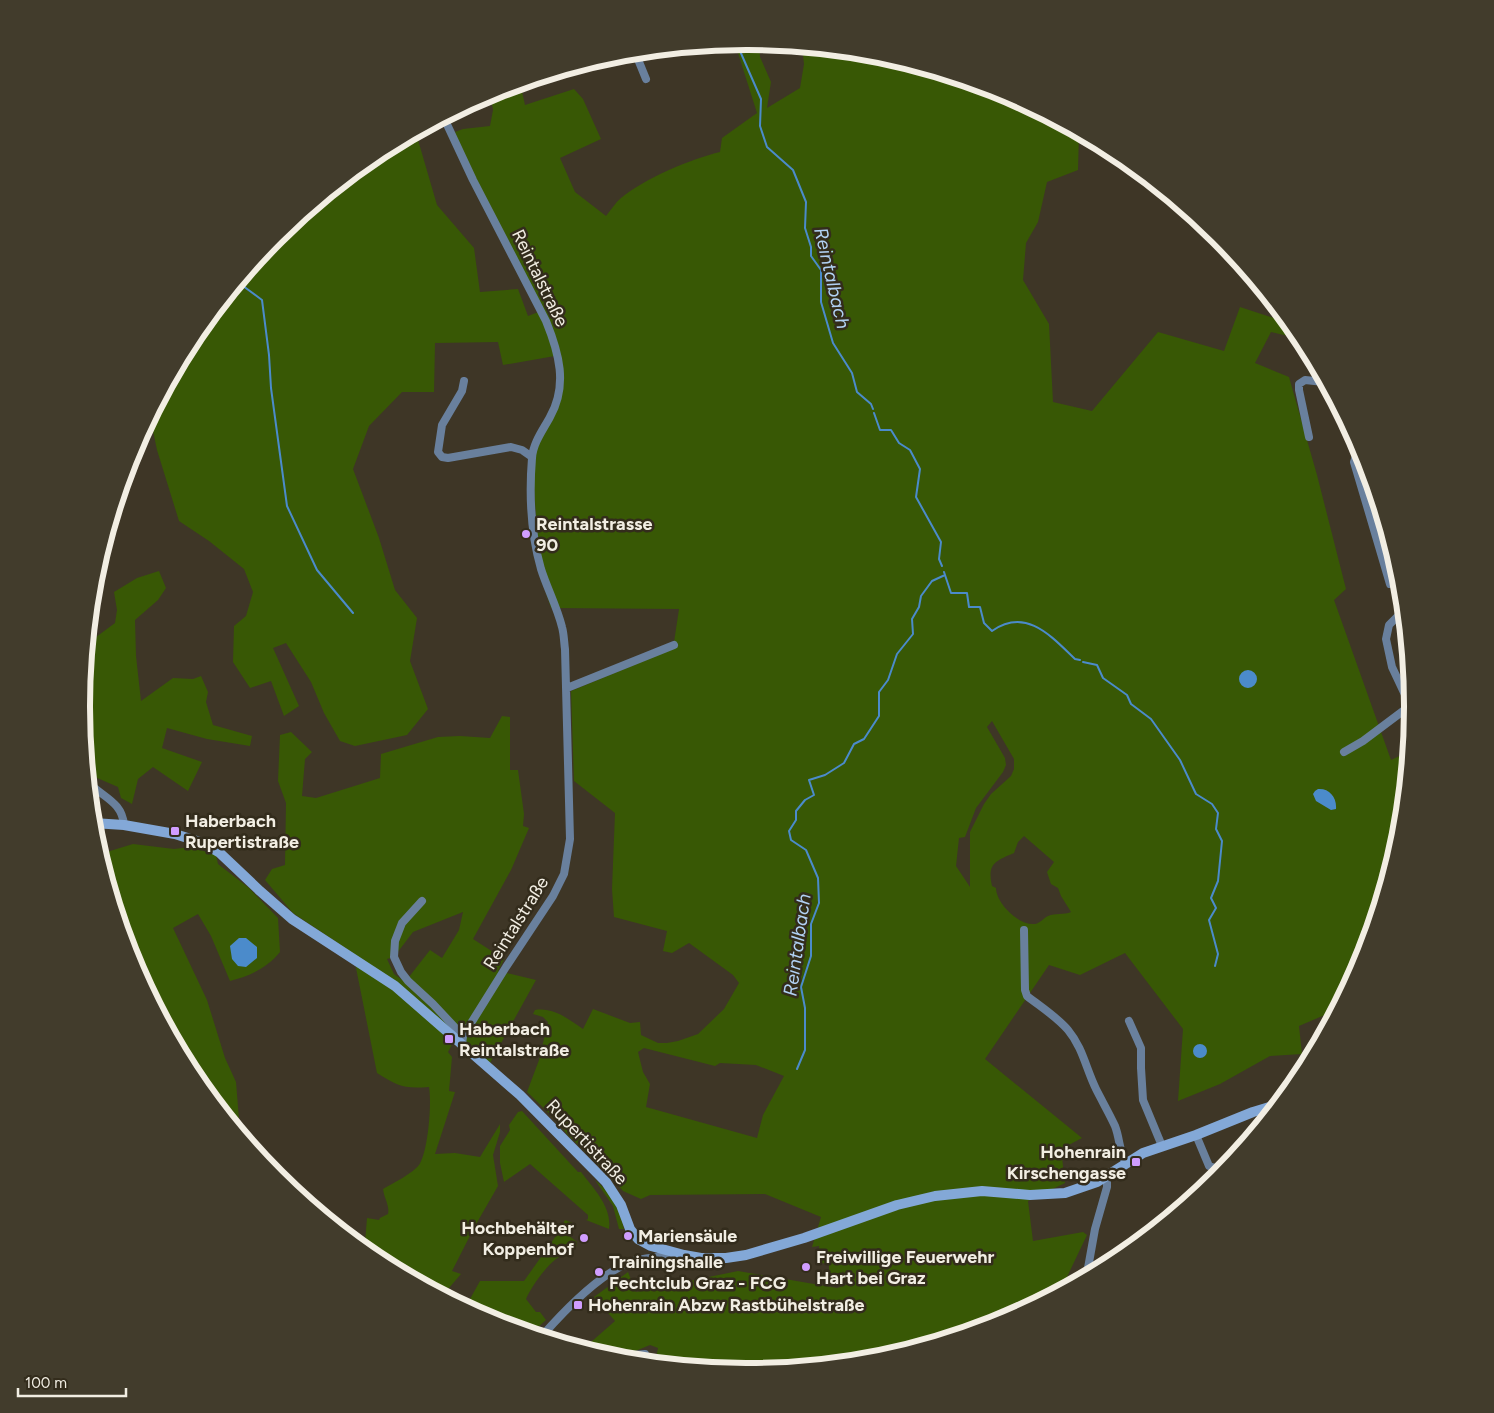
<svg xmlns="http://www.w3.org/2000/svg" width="1494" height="1413" font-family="Figtree,sans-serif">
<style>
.green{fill:#385805;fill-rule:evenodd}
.water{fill:#4b8bcb}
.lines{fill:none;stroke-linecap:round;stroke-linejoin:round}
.stream{stroke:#4b8bcb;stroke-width:2}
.minor{stroke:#69809d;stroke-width:8}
.secondary{stroke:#83a8d7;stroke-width:10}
.poi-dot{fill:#d09dff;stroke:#332c1c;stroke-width:2}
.labels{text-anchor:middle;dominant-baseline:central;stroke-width:5;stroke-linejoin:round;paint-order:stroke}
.street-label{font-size:18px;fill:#f2eee3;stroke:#332c1c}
.poi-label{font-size:18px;font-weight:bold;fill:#f2eee3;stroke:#332c1c;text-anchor:start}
.water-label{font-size:19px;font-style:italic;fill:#b1d1f3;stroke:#332c1c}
.rim{fill:none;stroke:#f2eee3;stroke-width:6}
</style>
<rect width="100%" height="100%" fill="#3e3626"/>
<path class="green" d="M747 41 759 42 760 57 771 82 767 108 800 88 804 64 802 47 877 54 1002 92 1079 133 1078 170 1047 182 1038 222 1026 243 1023 280 1049 324 1053 402 1092 411 1158 332 1224 351 1240 307 1289 323 1301 339 1271 332 1255 363 1289 377 1317 475 1346 589 1334 600 1391 760 1408 752 1399 837 1361 961 1331 1017 1327 1014 1299 1026 1302 1054 1270 1056 1220 1084 1178 1101 1183 1029 1125 953 1080 975 1049 965 985 1059 1082 1138 1061 1149 1065 1183 1028 1201 1033 1241 1083 1232 1087 1235 1066 1279 1057 1292 1001 1321 877 1359 747 1372 655 1363 658 1348 650 1345 616 1359 583 1349 615 1321 594 1297 628 1272 636 1292 738 1271 837 1288 849 1284 843 1271 838 1283 826 1280V1272L829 1270V1264L821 1263 819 1246 812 1247 821 1217 765 1194 650 1195 641 1199 623 1191 601 1167 567 1134 558 1122 527 1092 539 1060 548 1022 543 1017 533 1014 535 1010C554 1007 568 1019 583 1029L593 1009 630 1023 640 1022 641 1035 658 1043H667L678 1041 698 1034 724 1009 739 983 733 975 689 943 672 953 663 951 667 931 614 917 612 889 615 813 574 781 571 691 673 649 679 609 551 608 540 575 532 457 560 390 555 356 503 365 498 342 435 343 434 392H402L369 426 353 469 379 538 395 590 417 618 410 661 428 709 407 735 355 746 340 741 324 713 311 682 286 643 273 648 299 706 284 716 271 681 250 688 233 662 234 626 246 616 253 592 244 569 209 541 179 521 157 450 152 426 153 413 194 337 277 236 378 153 416 133 437 205 474 248 480 292 518 289 528 316 541 311 473 180 455 132 463 129 490 126 493 110 490 93 520 83 525 105 574 89 583 99 601 139 560 158 575 192 606 216C611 210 615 203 621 198 646 178 688 160 720 152L722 138 757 113 738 53V42ZM992 721 1014 759V769L1011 776 991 794 984 804 970 832V887L956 866 959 838 965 837 976 808 1003 772 1006 765 1005 758 987 727ZM1024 836 1054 862 1047 872 1051 884 1058 888 1061 896 1071 912C1064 915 1055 913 1048 916 1043 918 1041 923 1035 924 1019 926 996 903 996 888L992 886C987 864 995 861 1014 853L1018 842ZM644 1048 715 1066 720 1063 756 1065 784 1076 763 1115 757 1138 646 1107 650 1084 643 1072 638 1052Z
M159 571 166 588 158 600 135 620 136 656 141 701 173 678 193 679 201 676 208 692 206 702 213 725 252 736 250 746 207 739 167 728 162 748 202 762 188 791 153 767 138 779 132 804 121 798 118 787 88 774 82 706 88 643 115 623 117 610 114 592 137 578Z
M502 716 510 717V770H518L524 814 523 826 529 828 511 870 473 939 504 959 498 971 536 980 490 1063 457 1035 448 1052 452 1057 449 1091 455 1092 435 1154 455 1153 480 1157 500 1124V1132L493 1155 498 1186 475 1226 452 1271 461 1274 443 1295 377 1259 363 1247 365 1243 367 1218 379 1220 380 1218 388 1214C390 1206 384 1198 383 1189 392 1184 413 1173 419 1165 428 1152 432 1103 429 1087 403 1089 398 1086 377 1073L353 953 293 913 265 880 272 869 285 865 286 803 278 781 280 735 291 732 312 752 305 759 302 796 316 798 380 778 381 754 438 737 460 736 490 738ZM463 912 459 930 442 958 430 950 405 982 394 974 387 959 394 957 413 932Z
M133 844 174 849 191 847 216 855 218 864 249 888 278 918 280 952C267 968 250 976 230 981L211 936 198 914 173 928 207 1000 225 1058 236 1082 239 1119H229L194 1076 132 961 100 854Z
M522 1111 578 1172H581C594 1189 612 1207 609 1229L586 1220 588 1219V1215L530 1164 504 1182 500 1163V1146L510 1130 509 1125 518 1112Z
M595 1180C610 1191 620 1210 624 1229H619L613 1206Z
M565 1220 575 1224 568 1235 577 1242 576 1247 568 1253C553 1255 532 1285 526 1299L536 1312H540L546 1320 536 1329V1334L492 1321 463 1305 470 1299 480 1281H524L558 1233Z"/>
<path class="water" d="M1239 679a9 9 0 1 1 18 0a9 9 0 1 1-18 0Z
M1318 789C1329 788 1337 797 1336 809L1331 810 1316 801 1313 794 1315 791Z
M239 938H246L257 947V958L246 967 238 966 232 959 230 946Z
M1193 1051a7 7 0 1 1 14 0a7 7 0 1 1-14 0Z"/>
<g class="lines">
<path class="stream" d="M745 41 740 51 761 99 760 126 767 147 793 170 806 202 805 228 811 247V256L821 270V302L833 343 852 373 857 392 871 404 873 409
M245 274 243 286 262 300 269 355 271 388 287 506 317 570 353 613
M874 413 880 430H891L899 443 910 450 920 469 916 497 941 542 939 559 942 566
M945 575 951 593H967L969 607H980L984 623 992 631C1026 607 1051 636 1075 659L1080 660
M1083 662 1097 665 1103 678 1127 695 1131 704 1151 719 1180 760 1196 794 1212 804 1218 813 1216 829 1222 841 1218 881 1211 898 1216 908 1209 920 1218 954 1215 966
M797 1069 805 1050V1008L801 987 811 956V924L819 903 818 878 806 850 791 840 789 831 796 820V811L805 800 814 795 809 780 825 775 844 763 854 744 864 739 879 716V692L888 680 897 654 913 634 912 619 919 607 921 596 932 581 945 575 944 572"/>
<path class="minor" d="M635 52 646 79
M444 118 473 180 546 321C559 353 568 385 550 417 543 430 533 443 532 458 529 495 531 534 541 569 547 588 557 607 562 627 564 634 564 642 565 649L570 839 564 874 553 896 506 967 463 1036 462 1045
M464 381 462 391 442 425 438 452 442 457 448 458 511 447 522 450 532 457
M1309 437 1299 390V384L1305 380 1324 382
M1362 452 1356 456 1354 462 1390 584
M567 688 674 645
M1344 752 1363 741 1407 708 1408 701 1392 667 1386 639 1389 625 1403 611
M89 783C104 798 122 802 124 825
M422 901 402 923 395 941 394 957 401 972 408 981 433 1004 463 1036
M1024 930 1025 990 1027 996C1041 1007 1057 1017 1068 1030 1083 1048 1086 1069 1096 1089 1102 1101 1109 1113 1115 1126 1120 1139 1119 1151 1126 1163
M1129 1021 1141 1048V1068L1143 1100 1162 1146
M1196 1135 1209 1166 1218 1169 1225 1168
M1088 1275V1268L1095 1229 1107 1187V1176
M542 1336C564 1311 602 1272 633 1261 647 1257 661 1258 675 1253
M625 1360 634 1355 645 1354"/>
<path class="secondary" d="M93 823 124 825 175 834 203 843 220 853 260 891 292 919 395 986 520 1095 606 1182 621 1205 630 1229 638 1239 651 1246 684 1255 701 1258H726L746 1255 804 1238 897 1205 935 1196 982 1191 1030 1195 1065 1193 1097 1182 1143 1153 1196 1135 1253 1112 1276 1105"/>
</g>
<g class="poi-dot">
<circle cx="526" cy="534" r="5"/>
<rect x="170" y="826" width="10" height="10" rx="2.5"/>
<rect x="444" y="1034" width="10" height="10" rx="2.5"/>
<rect x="1131" y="1157" width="10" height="10" rx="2.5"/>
<circle cx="628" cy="1236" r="5"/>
<circle cx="584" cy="1238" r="5"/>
<circle cx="806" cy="1267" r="5"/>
<circle cx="599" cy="1272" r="5"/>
<rect x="573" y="1300" width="10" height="10" rx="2.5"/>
</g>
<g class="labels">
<g class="street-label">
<text transform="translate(540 278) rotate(64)">Reintalstraße</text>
<text transform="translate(516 923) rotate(-58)">Reintalstraße</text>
<text transform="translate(587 1142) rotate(47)">Rupertistraße</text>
</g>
<g class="poi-label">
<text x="536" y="524">Reintalstrasse<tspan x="536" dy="21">90</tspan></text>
<text x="185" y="821">Haberbach<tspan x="185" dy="21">Rupertistraße</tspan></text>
<text x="459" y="1029">Haberbach<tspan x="459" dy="21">Reintalstraße</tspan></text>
<text x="1126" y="1152" text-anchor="end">Hohenrain<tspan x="1126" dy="21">Kirschengasse</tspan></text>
<text x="574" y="1228" text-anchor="end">Hochbehälter<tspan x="574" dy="21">Koppenhof</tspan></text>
<text x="638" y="1236">Mariensäule</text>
<text x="816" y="1257">Freiwillige Feuerwehr<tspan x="816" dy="21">Hart bei Graz</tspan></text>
<text x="609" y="1262">Trainingshalle<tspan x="609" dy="21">Fechtclub Graz - FCG</tspan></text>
<text x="588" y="1305">Hohenrain Abzw Rastbühelstraße</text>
</g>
<g class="water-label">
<text transform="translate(832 278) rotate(77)">Reintalbach</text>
<text transform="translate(797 945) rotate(-82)">Reintalbach</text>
</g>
</g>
<path d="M0 0H1494V1413H0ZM746 50H748A656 656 0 0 1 1404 706V707A656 656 0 0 1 748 1363H746A656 656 0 0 1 90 707V706A656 656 0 0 1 746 50Z" fill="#423c2c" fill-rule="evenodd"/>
<path class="rim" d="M746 50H748A656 656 0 0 1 1404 706V707A656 656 0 0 1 748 1363H746A656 656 0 0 1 90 707V706A656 656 0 0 1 746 50Z"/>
<path d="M18 1388v8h108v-8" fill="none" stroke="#f2eee3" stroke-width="2.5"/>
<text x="25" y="1388" font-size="15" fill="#f2eee3" stroke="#332c1c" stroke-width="4" paint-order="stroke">100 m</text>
</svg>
